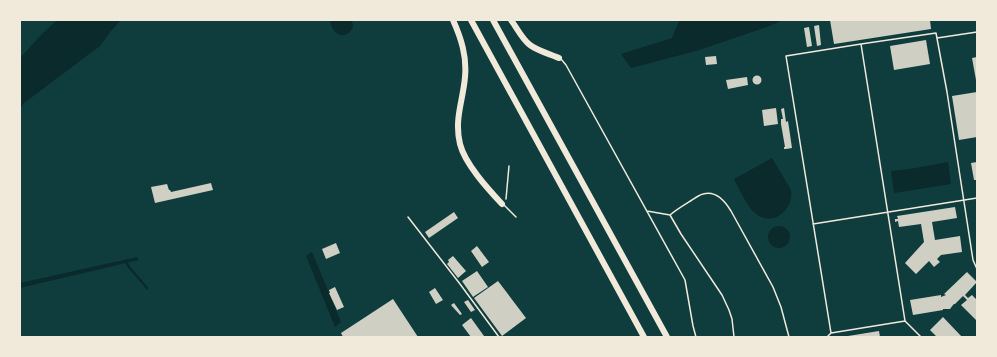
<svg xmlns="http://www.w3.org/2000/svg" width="997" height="357" font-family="Lato,sans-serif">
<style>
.water{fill:#0a2a2b}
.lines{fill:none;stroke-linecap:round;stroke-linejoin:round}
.stream{stroke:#0a2a2b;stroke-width:2.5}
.building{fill:#cfcfc3}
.path{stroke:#f1e9da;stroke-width:1.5}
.service{stroke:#f1e9da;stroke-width:1.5}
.motorway{stroke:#f1e9da;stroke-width:6}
</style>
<rect width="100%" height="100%" fill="#0f3d3e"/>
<path class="water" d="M57 20H121L111 31 100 46 24 103 20 108V58L40 36Z
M330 20H352L353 27C353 28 349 33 349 33 338 40 331 29 330 20Z
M678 20H783L767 27 696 51 631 68 621 54 672 38 679 21Z
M772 158 791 190C794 210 772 228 755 213 748 208 738 187 734 179Z
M948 162 951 184 894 193 891 171 916 168Z
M768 237a11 11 0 1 1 22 0a11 11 0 1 1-22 0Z
M312 252 341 322 335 327 306 256Z
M137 257 139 260 20 288V283Z"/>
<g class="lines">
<path class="stream" d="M127 263 129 267 147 288"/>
</g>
<path class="building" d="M830 20H930L931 29 834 44Z
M819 25 821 45 817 46 814 26Z
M809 27 812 46 807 47 804 28Z
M926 40 930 64 894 70 890 46Z
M716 56 717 64 706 65 705 57Z
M977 57V80H976L972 58Z
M752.5 80a4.5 4.5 0 1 1 9 0a4.5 4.5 0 1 1-9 0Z
M747 77 748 85 728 89 726 80Z
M977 92V137L959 140 952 96Z
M776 108 778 124 764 126 762 110Z
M784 108 786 122 788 121 792 148 786 149H784V147H785L781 124V119H783L781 109Z
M977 162V180H974L971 163Z
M211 183 213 190 155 203 151 187 167 184 169 190H170L171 192Z
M955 207 957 218 932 222 935 240 960 236 962 252 941 255 937 259 940 262 934 267 929 261 916 274 905 263 924 242 921 224 899 227 898 221 895 222V219H898L897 216Z
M454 212 458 218 429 238 425 232Z
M336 243 340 253 326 259 322 249Z
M477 246 489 262 482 267 471 251Z
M453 256 466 271 458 278 447 264 449 262 448 260Z
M477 271 488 287 473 297 462 281Z
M967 272 977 282 965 295 968 298 972 295 977 300V321L961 305 967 300 963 296 955 304H954L953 305 950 309H943V310L913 315 910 300 941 295V297L946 295 944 294Z
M498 281 526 318 502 336 474 298Z
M335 287 344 307 337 310 329 293H330L329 290Z
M435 288 443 300 436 304 429 292Z
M393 299 418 337H343L341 333Z
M468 300 475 310 471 312 464 302Z
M454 303 462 314 460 315 451 305Z
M943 317 962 337H937L930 330Z
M471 318 484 336 482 337H471L462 325Z
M879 331 880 337H848V336Z"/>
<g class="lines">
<path class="path" d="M506 199 509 166"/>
<path class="service" d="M937 38 977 32
M861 44 905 321 831 333 786 56Z
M861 44 936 33 947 92 973 260 977 269
M561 59 566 65 685 280 693 326 696 337
M504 205 516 217
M647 211 670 215C677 209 684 205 692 200 695 198 699 195 703 194 716 190 725 201 731 211L773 287 781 307 789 337
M670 215 681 234 722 295 729 310 732 319 734 337
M408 217 460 284 499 337
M813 224 977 198
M905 321 921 337
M827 337 831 333"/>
<path class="motorway" d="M453 20C461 38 467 56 465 77 463 101 454 119 460 144 465 164 488 189 502 204
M471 20 644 337
M493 20 667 337
M511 20C517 28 522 39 530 45 538 51 550 54 559 58"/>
</g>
<rect width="997" height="357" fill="none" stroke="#f1e9da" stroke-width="42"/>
</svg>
